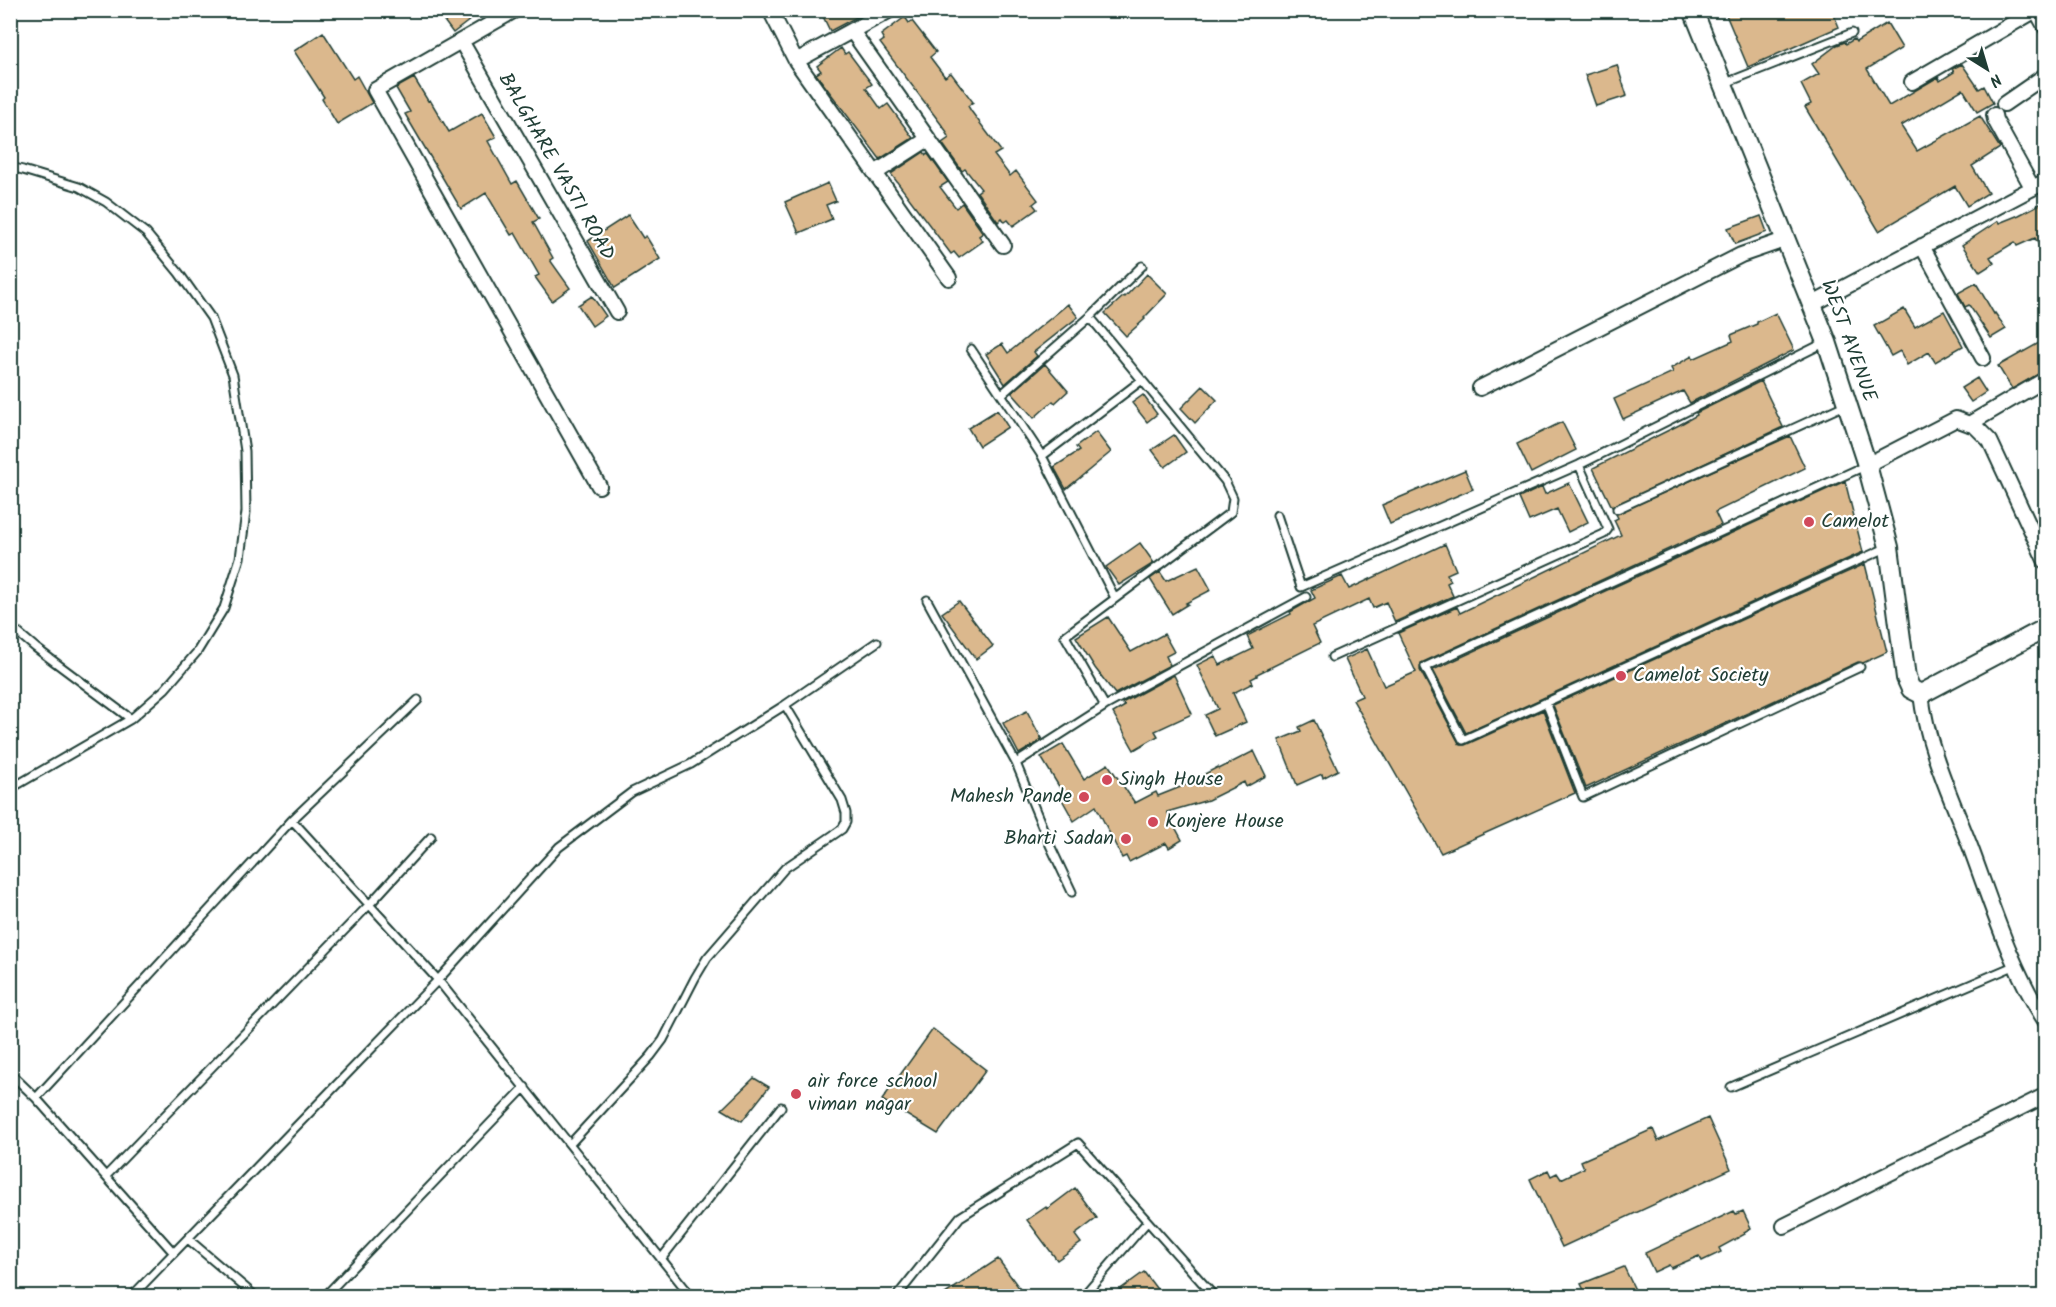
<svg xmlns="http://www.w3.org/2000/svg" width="2056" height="1307" font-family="Kalam,sans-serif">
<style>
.building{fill:#dbb88d;stroke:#1f3d34;stroke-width:1.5}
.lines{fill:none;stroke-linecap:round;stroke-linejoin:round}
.service-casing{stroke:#1f3d34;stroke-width:11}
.minor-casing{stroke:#1f3d34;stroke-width:18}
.tertiary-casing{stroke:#1f3d34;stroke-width:22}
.service{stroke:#fff;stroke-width:7}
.minor{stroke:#fff;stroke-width:14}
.tertiary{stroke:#fff;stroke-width:18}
.poi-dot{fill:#d1495b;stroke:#fff;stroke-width:2}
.labels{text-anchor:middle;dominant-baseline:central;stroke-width:4.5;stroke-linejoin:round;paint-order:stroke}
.street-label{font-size:20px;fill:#1f3d34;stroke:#fff}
.poi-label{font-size:20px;fill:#1f3d34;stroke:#fff;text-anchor:start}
</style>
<rect width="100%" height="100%" fill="#fff"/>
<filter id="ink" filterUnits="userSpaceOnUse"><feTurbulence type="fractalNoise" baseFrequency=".0167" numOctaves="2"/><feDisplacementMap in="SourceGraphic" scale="12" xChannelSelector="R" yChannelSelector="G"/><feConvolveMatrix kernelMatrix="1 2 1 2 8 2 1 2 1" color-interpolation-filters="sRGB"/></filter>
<g filter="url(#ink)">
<path class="building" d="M436 10H483L453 33Z
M820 10H870L830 31Z
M1724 10H1832L1839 27 1748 67Z
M905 17 909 23 912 21 936 52 930 57 945 77 951 73 973 102 968 106 971 111 1001 151 994 155 1010 176 1016 171 1038 200 1033 204 1037 209 1013 226 1008 220 1005 222 1002 218 998 222 977 192 981 189 965 169 962 171 942 143 949 138 946 133 947 132 880 43 884 40 881 35Z
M1887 23 1902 48 1867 69 1889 106 1938 77 1940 81 1954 72 1952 69 1962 64 1979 89 1984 86 1993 103 1977 112 1963 89 1901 126 1917 151 1980 116 2000 148 1972 166 1988 193 1967 206 1955 186 1879 231 1805 107 1811 104 1801 84 1819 74 1812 64 1837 45 1845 42 1846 44 1854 39 1856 42Z
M323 32 353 79 357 76 372 103 337 124 322 99 324 97 294 51Z
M841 48 845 54 848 52 872 84 866 88 881 109 888 104 913 138 880 159 816 74 821 71 817 66Z
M1617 65 1627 96 1596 106 1585 75Z
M414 78 428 101 430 100 449 132 482 113 496 137 488 141 512 184 517 181 539 219 533 222 553 258 550 260 570 288 552 301 535 277 539 275 515 233 511 235 486 193 461 209 405 114 410 112 396 88Z
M924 152 926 155 928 154 948 182 940 187 956 208 962 203 983 233 979 236 983 241 959 258 954 252 951 254 891 174Z
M828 183 836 201 826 205 832 219 799 233 785 202Z
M2046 201V257L2035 238 2017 246 2015 242 1990 257 1994 263 1980 272 1962 245 1998 221 1999 223 2019 215Z
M628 215 643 238 646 236 660 259 615 288 588 241Z
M1761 216 1767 232 1735 244 1728 228Z
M1147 274 1167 294 1144 318 1145 319 1126 336 1105 313 1124 296 1125 297Z
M1976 283 1994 314 1995 313 2006 329 1991 338 1969 305 1965 307 1958 293Z
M592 296 606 316 592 326 578 305Z
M1068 304 1078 317 1034 352 1037 356 1005 384 986 354 1002 344 1008 353Z
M1904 309 1915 327 1944 311 1963 346 1935 362 1929 352 1907 365 1900 351 1891 356 1874 326Z
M1776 313 1794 350 1690 403 1683 391 1623 419 1614 399 1673 372 1671 368 1692 356 1693 359 1733 341 1731 335 1757 324V322Z
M2046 339V370L2012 389 1998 366Z
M1045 364 1068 391 1055 403 1053 401 1034 418 1012 393Z
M1977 378 1986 392 1971 402 1961 388Z
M1761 381 1783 427 1612 507 1593 468 1679 425 1697 415 1696 413Z
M1203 386 1217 400 1195 423 1181 408Z
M1143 395 1157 414 1147 422 1132 403Z
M997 410 1008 427 979 446 968 428Z
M1562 422 1576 450 1531 473 1517 444Z
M1096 432 1111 452 1066 489 1054 467 1079 451 1076 447Z
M1174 435 1186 452 1165 467 1152 450Z
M1790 436 1805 468 1715 512 1721 525 1421 663 1420 670 1460 745H1465L1543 710 1575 793 1441 853 1353 700 1362 696 1345 659 1367 649 1384 686 1416 672 1398 633 1457 607 1460 613 1621 535 1614 520 1618 518 1616 514Z
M1465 470 1473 489 1390 524 1382 505Z
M1845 481 1863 552 1466 733 1433 670Z
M1569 483 1588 522 1568 532 1557 509 1529 521 1519 498 1542 487 1545 494Z
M1140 543 1154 563 1119 585 1106 567Z
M1445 544 1456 570 1447 574 1451 581 1447 583 1453 596 1395 622 1386 602 1373 608 1369 599 1312 626 1320 643 1257 674V676L1251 679 1253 683 1233 693 1246 722 1215 736 1205 715 1218 709 1197 665 1215 656 1220 665 1253 649 1247 636 1291 614 1290 612 1315 598 1311 590 1342 576 1349 589Z
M1865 564 1887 652 1863 663 1858 662 1586 788 1553 705Z
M1198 566 1211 590 1186 603 1188 604 1172 614 1150 579 1160 572 1166 581Z
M959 601 993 646 976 659 942 613Z
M1108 617 1131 652 1164 634 1174 652 1166 656 1170 665 1115 694 1095 668 1076 637Z
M1174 675 1192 714 1155 731 1158 736 1134 750 1113 713 1125 706 1122 703Z
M1027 711 1042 740 1019 754 1003 723Z
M1314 720 1338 770 1323 778 1322 774 1297 785 1279 740 1301 731 1299 727Z
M1063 744 1084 779 1108 764 1135 803 1156 792 1158 796 1198 780 1197 778 1218 767 1219 769 1254 751 1266 776 1246 787 1244 782 1208 800 1167 812 1182 840 1169 848 1166 843 1129 862 1126 856 1122 858 1096 806 1074 821 1060 796 1063 793 1041 757Z
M933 1029 986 1070 938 1134 882 1100Z
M754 1078 769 1087 742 1121 722 1109Z
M1708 1118 1731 1169 1562 1247 1530 1179 1548 1170 1551 1176 1557 1173 1561 1179 1584 1168 1581 1161 1653 1129 1658 1141Z
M1075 1188 1097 1218 1075 1235 1081 1243 1057 1260 1027 1220 1046 1207 1047 1209Z
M1734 1211 1736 1214 1743 1211 1751 1228 1744 1232 1745 1234 1719 1248 1721 1252 1702 1261 1699 1256 1671 1268 1669 1265 1654 1272 1645 1253Z
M998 1259 1020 1289 1010 1296H942Z
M1624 1267 1638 1296H1587L1581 1284Z
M1144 1272 1162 1296H1111Z"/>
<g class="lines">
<g class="service-casing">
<path id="service" d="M1723 84 1852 33
M10 167 23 170 79 187 106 202 146 233 179 273 211 318 233 375 245 451 246 512 240 558 224 608 197 652 165 689 131 719 10 789
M1090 317 1225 481 1233 498 1231 512 1065 636 1105 706
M971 349 1042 456 1115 598
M1002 394 1090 317 1142 266
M1042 456 1142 380
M1867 465 1425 667 1463 740 1886 548
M1617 509 1847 404
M1277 515 1301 587 1579 465 1824 343
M927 600 1016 763 1049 843 1072 892
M10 626 36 648 131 719
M1332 657 1604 534 1608 529 1579 465
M1546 702 1583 797 1860 667
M1016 763 1105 706 1306 597
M292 820 438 980 691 1296
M10 1073 36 1098 174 1253
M1731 1087 2016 965
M36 1098 292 820 418 700
M570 1144 651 1056 663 1040 695 978 707 958 785 868 842 829 846 822V813L842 800 785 705
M106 1176 369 905 431 837
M188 1239 255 1296
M661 1259 781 1107
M132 1296 438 980 559 847 632 792 691 764 785 705 877 642
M325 1296 525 1087
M897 1296 960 1217 1078 1143 1214 1296
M1083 1296 1147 1222"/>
</g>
<g class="minor-casing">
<path id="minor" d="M515 10 375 90 599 486
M770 10 796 61 890 10
M2036 10 2046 28
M852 31 1003 245
M461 41 617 312
M796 61 949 278
M1912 82 2036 10
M2004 104 2046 75
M1994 115 1995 120 2032 187
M875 173 928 139
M1922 246 1983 358
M1811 305 2046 181
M1480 388 1741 255 1787 239
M1969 424 2046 379
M1867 465 1956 419 1975 426 1990 441 2046 562
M1921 694C1927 747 1951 797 1970 846 1992 905 2011 969 2046 1022
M1784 1226 2046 1095"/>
</g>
<g class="tertiary-casing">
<path id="tertiary" d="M1693 10 1827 342 1867 465 1889 547 1906 678 1911 689 1921 694 2046 628"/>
</g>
<use href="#service" class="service"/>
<use href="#minor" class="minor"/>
<use href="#tertiary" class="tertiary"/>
</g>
</g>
<g class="poi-dot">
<circle cx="1809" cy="522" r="6"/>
<circle cx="1621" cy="676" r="6"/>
<circle cx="1107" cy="780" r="6"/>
<circle cx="1084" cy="797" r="6"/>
<circle cx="1153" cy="822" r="6"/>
<circle cx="1126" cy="839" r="6"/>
<circle cx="796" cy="1094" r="6"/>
</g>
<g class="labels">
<g class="street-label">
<text transform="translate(556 167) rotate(60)">BALGHARE VASTI ROAD</text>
<text transform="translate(1848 341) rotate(70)">WEST AVENUE</text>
</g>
<g class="poi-label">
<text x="1821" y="522">Camelot</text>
<text x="1633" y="676">Camelot Society</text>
<text x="1119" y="780">Singh House</text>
<text x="1072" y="797" text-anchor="end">Mahesh Pande</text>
<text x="1165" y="822">Konjere House</text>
<text x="1114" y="839" text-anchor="end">Bharti Sadan</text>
<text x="808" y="1082">air force school<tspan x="808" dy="23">viman nagar</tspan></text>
</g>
</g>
<rect width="2056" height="1307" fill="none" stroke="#fff" stroke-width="36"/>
<rect x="18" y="18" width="2020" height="1271" fill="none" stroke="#1f3d34" stroke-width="2" filter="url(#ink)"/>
<g transform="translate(1987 69) rotate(143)" stroke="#ffffff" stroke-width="4.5" paint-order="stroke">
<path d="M0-4.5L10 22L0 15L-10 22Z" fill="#1f3d34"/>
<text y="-9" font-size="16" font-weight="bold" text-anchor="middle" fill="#1f3d34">N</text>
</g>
</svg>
